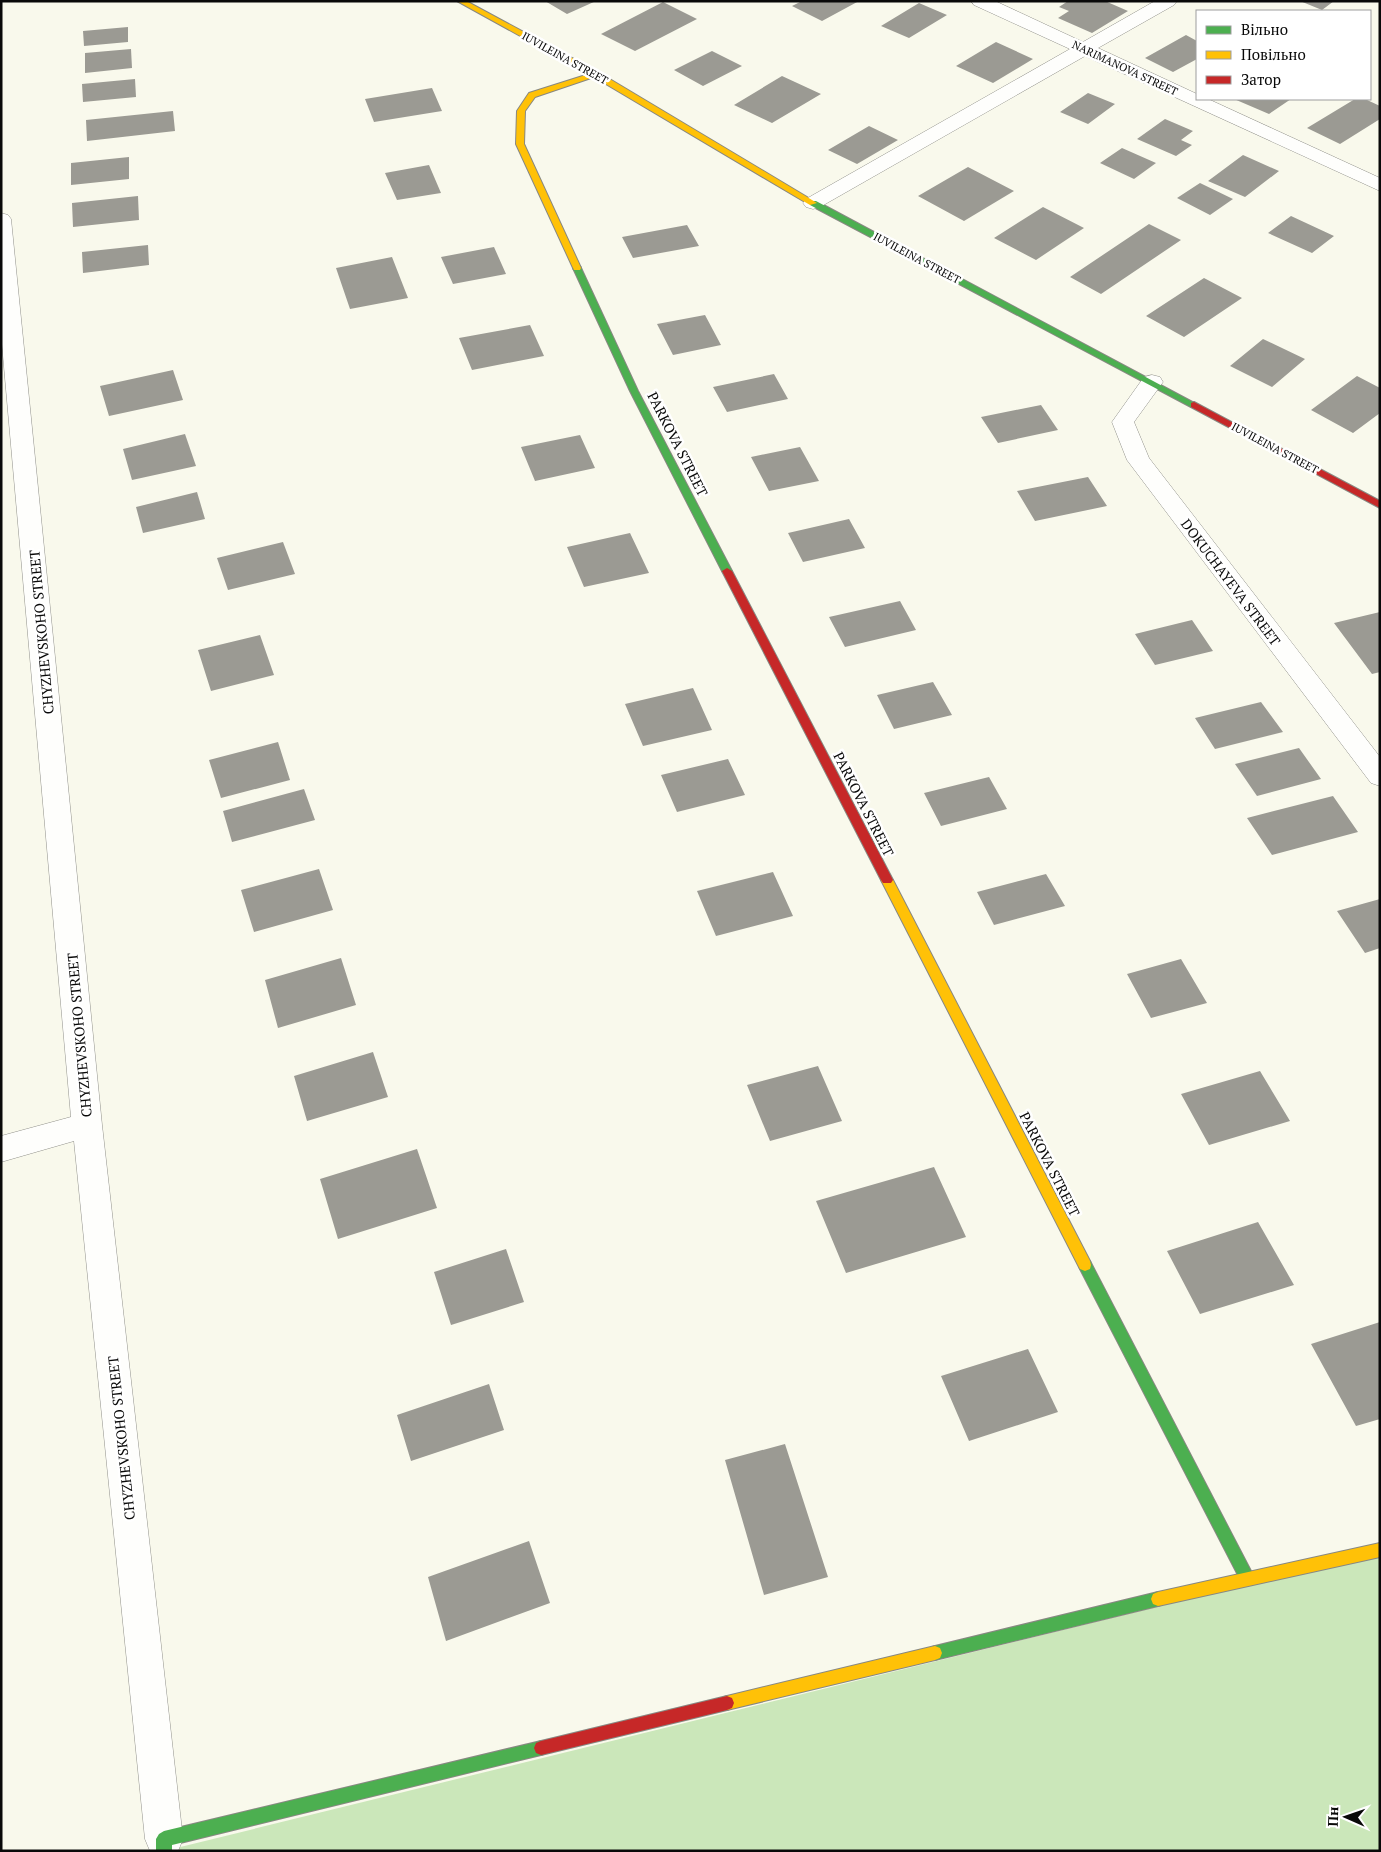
<svg xmlns="http://www.w3.org/2000/svg" width="1381" height="1852" font-family="'PT Serif',serif">
<style>
.forest{fill:#cbe7ba}
.building{fill:#9b9a93}
.lines{fill:none;stroke-linecap:round;stroke-linejoin:round}
.street-casing{stroke:#91918b;stroke-width:1}
.fast-casing{stroke:#888882;stroke-width:2}
.slow-casing{stroke:#888882;stroke-width:2}
.jam-casing{stroke:#888882;stroke-width:2}
.street{fill:#fefefc;fill-rule:evenodd}
.fast{fill:#4caf50;fill-rule:evenodd}
.slow{fill:#ffc107;fill-rule:evenodd}
.jam{fill:#c62828;fill-rule:evenodd}
.labels{text-anchor:middle;dominant-baseline:central;stroke-width:5;stroke-linejoin:round;paint-order:stroke}
.far-street-label{font-size:11px;fill:#090909;stroke:#fff}
.street-label{font-size:14px;fill:#090909;stroke:#fff}
</style>
<rect width="100%" height="100%" fill="#f9f9ec"/>
<path class="forest" d="M1380 1552V1851H164Z"/>
<path class="building" d="M545 1H596L567 14Z
M802 1H859L822 21 792 6Z
M1068 1H1105L1128 11 1092 33 1058 18 1069 11 1059 7Z
M1300 1H1334L1322 10Z
M663 2 697 19 635 51 601 34Z
M919 3 947 15 909 38 881 26Z
M128 27V42L84 46 83 31Z
M1186 35 1197 41V59L1173 72 1145 58Z
M996 42 1033 59 993 83 956 66Z
M131 49 132 68 85 73V53Z
M712 51 742 66 703 86 674 70Z
M782 76 821 94 772 123 734 105Z
M135 79 136 97 83 102 82 84Z
M432 88 442 111 374 122 365 99Z
M1088 93 1115 104 1088 124 1060 112Z
M1234 99H1291L1269 114Z
M1355 99H1365L1380 106V119L1340 144 1307 128Z
M173 111 175 131 87 141 86 120Z
M1165 119 1193 131 1181 140 1192 145 1176 156 1137 139Z
M869 126 898 140 857 164 828 150Z
M1122 148 1156 163 1134 179 1100 163Z
M1243 155 1279 171 1245 197 1208 181Z
M129 157V179L71 185V163Z
M429 165 441 193 397 200 385 173Z
M968 167 1014 191 964 221 918 196Z
M1200 183 1233 199 1210 215 1177 198Z
M138 196 139 220 73 227 72 203Z
M1043 207 1084 228 1036 260 994 238Z
M1291 216 1334 236 1312 253 1268 233Z
M1149 224 1181 240 1101 294 1070 277Z
M687 225 699 246 633 258 622 237Z
M148 245 149 265 83 273 82 252Z
M494 247 506 274 453 284 441 257Z
M392 257 408 298 350 309 336 268Z
M1204 278 1242 298 1184 337 1146 316Z
M705 315 721 345 673 355 657 324Z
M530 325 544 356 472 370 459 338Z
M1263 339 1305 359 1272 387 1230 366Z
M173 370 183 400 109 416 100 386Z
M774 374 788 399 727 412 713 387Z
M1357 376 1380 388V413L1353 433 1311 410Z
M1041 405 1058 430 998 443 981 417Z
M185 434 196 466 132 480 123 449Z
M580 435 595 468 535 481 521 447Z
M800 447 819 481 769 491 751 457Z
M1088 477 1107 506 1035 521 1017 491Z
M197 492 205 519 143 533 136 507Z
M849 519 865 548 803 562 788 533Z
M630 533 649 573 584 587 567 547Z
M283 542 295 574 228 590 217 558Z
M900 601 916 630 845 647 829 617Z
M1380 612V672L1372 674 1334 623Z
M1192 620 1213 651 1155 665 1135 634Z
M260 635 274 675 211 691 198 650Z
M933 682 952 715 894 729 877 695Z
M693 688 712 730 643 746 625 704Z
M1261 702 1283 732 1215 749 1195 718Z
M278 742 290 780 221 798 209 760Z
M1299 748 1321 779 1257 796 1235 764Z
M728 759 745 795 677 812 661 775Z
M989 777 1007 809 941 826 924 793Z
M304 789 315 820 232 842 223 811Z
M1333 796 1358 832 1272 855 1247 818Z
M319 869 333 910 254 932 241 890Z
M773 872 793 916 716 936 697 891Z
M1046 874 1065 906 994 925 977 892Z
M1380 899V948L1365 953 1337 911Z
M341 958 356 1005 278 1028 265 980Z
M1181 959 1207 1003 1151 1018 1127 974Z
M373 1052 388 1097 307 1121 294 1076Z
M818 1066 842 1121 770 1141 747 1085Z
M1260 1071 1290 1121 1209 1145 1181 1094Z
M417 1149 437 1208 338 1239 320 1179Z
M934 1167 966 1237 846 1273 816 1201Z
M1258 1222 1294 1285 1200 1314 1167 1251Z
M506 1249 524 1302 451 1325 434 1272Z
M1380 1322V1419L1356 1426 1311 1344Z
M1028 1349 1058 1412 969 1441 941 1376Z
M489 1384 504 1430 411 1461 397 1415Z
M785 1444 828 1577 764 1595 725 1460Z
M529 1541 550 1603 446 1641 428 1577Z"/>
<g class="lines">
<g class="street-casing">
<path id="street" d="M971 1H995L1083 42 1155 1H1177L1174 5 1098 48 1197 94V99H1208L1380 178V191L1085 56 820 207 813 209 806 207 803 203 806 199 1070 49 974 5Z
M1 213 8 215 11 219 102 1125 183 1839 178 1851H150L145 1839 74 1141 1 1162V1136L71 1117 1 333Z
M1152 375 1160 377 1163 382 1134 422 1149 458 1380 757V786L1371 783 1127 460 1112 422 1144 377Z"/>
</g>
<g class="fast-casing">
<path id="fast" d="M810 201H816L1198 405 1197 407H1191L810 205Z
M574 266H580L581 268 638 391 732 571 730 573H724L722 571 630 391 573 268Z
M1085 1259 1090 1261 1252 1573 1254 1578 1252 1583 1247 1585 1242 1583 1080 1269 1079 1265 1080 1261Z
M1158 1592 1163 1594 1165 1599 1163 1604 1158 1606 935 1660 930 1658 928 1653 930 1648 935 1646Z
M541 1741 546 1743 548 1748 546 1753 541 1755 172 1845V1851H156V1839L159 1834 164 1831Z"/>
</g>
<g class="slow-casing">
<path id="slow" d="M457 1H466L598 72 817 203 810 205 594 77 535 97 525 111 524 144 581 268 580 270H574L516 144 517 111 529 93 589 74Z
M887 876 893 880 1090 1261 1091 1265 1090 1269 1085 1271 1080 1269 881 880Z
M1380 1543V1557L1158 1606 1153 1604 1151 1599 1153 1594 1158 1592Z
M935 1646 940 1648 942 1653 940 1658 935 1660 727 1710 722 1708 720 1703 722 1698 727 1696Z"/>
</g>
<g class="jam-casing">
<path id="jam" d="M1194 402 1380 501V508L1191 407V403Z
M727 568 732 571 893 880 891 883H883L881 880 722 571Z
M727 1696 732 1698 734 1703 732 1708 727 1710 541 1755 536 1753 534 1748 536 1743 541 1741Z"/>
</g>
<use href="#street" class="street"/>
<use href="#fast" class="fast"/>
<use href="#slow" class="slow"/>
<use href="#jam" class="jam"/>
</g>
<g class="labels">
<g class="far-street-label">
<text transform="translate(565 58) rotate(29)">IUVILEINA STREET</text>
<text transform="translate(1125 68) rotate(25)">NARIMANOVA STREET</text>
<text transform="translate(917 258) rotate(28)">IUVILEINA STREET</text>
<text transform="translate(1275 448) rotate(28)">IUVILEINA STREET</text>
</g>
<g class="street-label">
<text transform="translate(678 444) rotate(63)">PARKOVA STREET</text>
<text transform="translate(1231 582) rotate(53)">DOKUCHAYEVA STREET</text>
<text transform="translate(41 632) rotate(-95)">CHYZHEVSKOHO STREET</text>
<text transform="translate(864 804) rotate(63)">PARKOVA STREET</text>
<text transform="translate(79 1035) rotate(-95)">CHYZHEVSKOHO STREET</text>
<text transform="translate(1050 1164) rotate(63)">PARKOVA STREET</text>
<text transform="translate(121 1438) rotate(-96)">CHYZHEVSKOHO STREET</text>
</g>
</g>
<rect width="1381" height="1852" fill="none" stroke="#090909" stroke-width="5"/>
<rect x="1196" y="10" width="175" height="90" fill="#ffffff" stroke="#9d9d9d"/>
<rect x="1206" y="26" width="25" height="8" fill="#4caf50" stroke="#9d9d9d"/>
<text x="1241" y="35" font-size="15" fill="#090909">Вільно</text>
<rect x="1206" y="51" width="25" height="8" fill="#ffc107" stroke="#9d9d9d"/>
<text x="1241" y="60" font-size="15" fill="#090909">Повільно</text>
<rect x="1206" y="76" width="25" height="8" fill="#c62828" stroke="#9d9d9d"/>
<text x="1241" y="85" font-size="15" fill="#090909">Затор</text>
<g transform="translate(1346 1817) rotate(272)" stroke="#ffffff" stroke-width="4" paint-order="stroke">
<path d="M0-4L9 19L0 12L-9 19Z" fill="#090909"/>
<text y="-8" font-size="14" font-weight="bold" text-anchor="middle" fill="#090909">Пн</text>
</g>
</svg>
